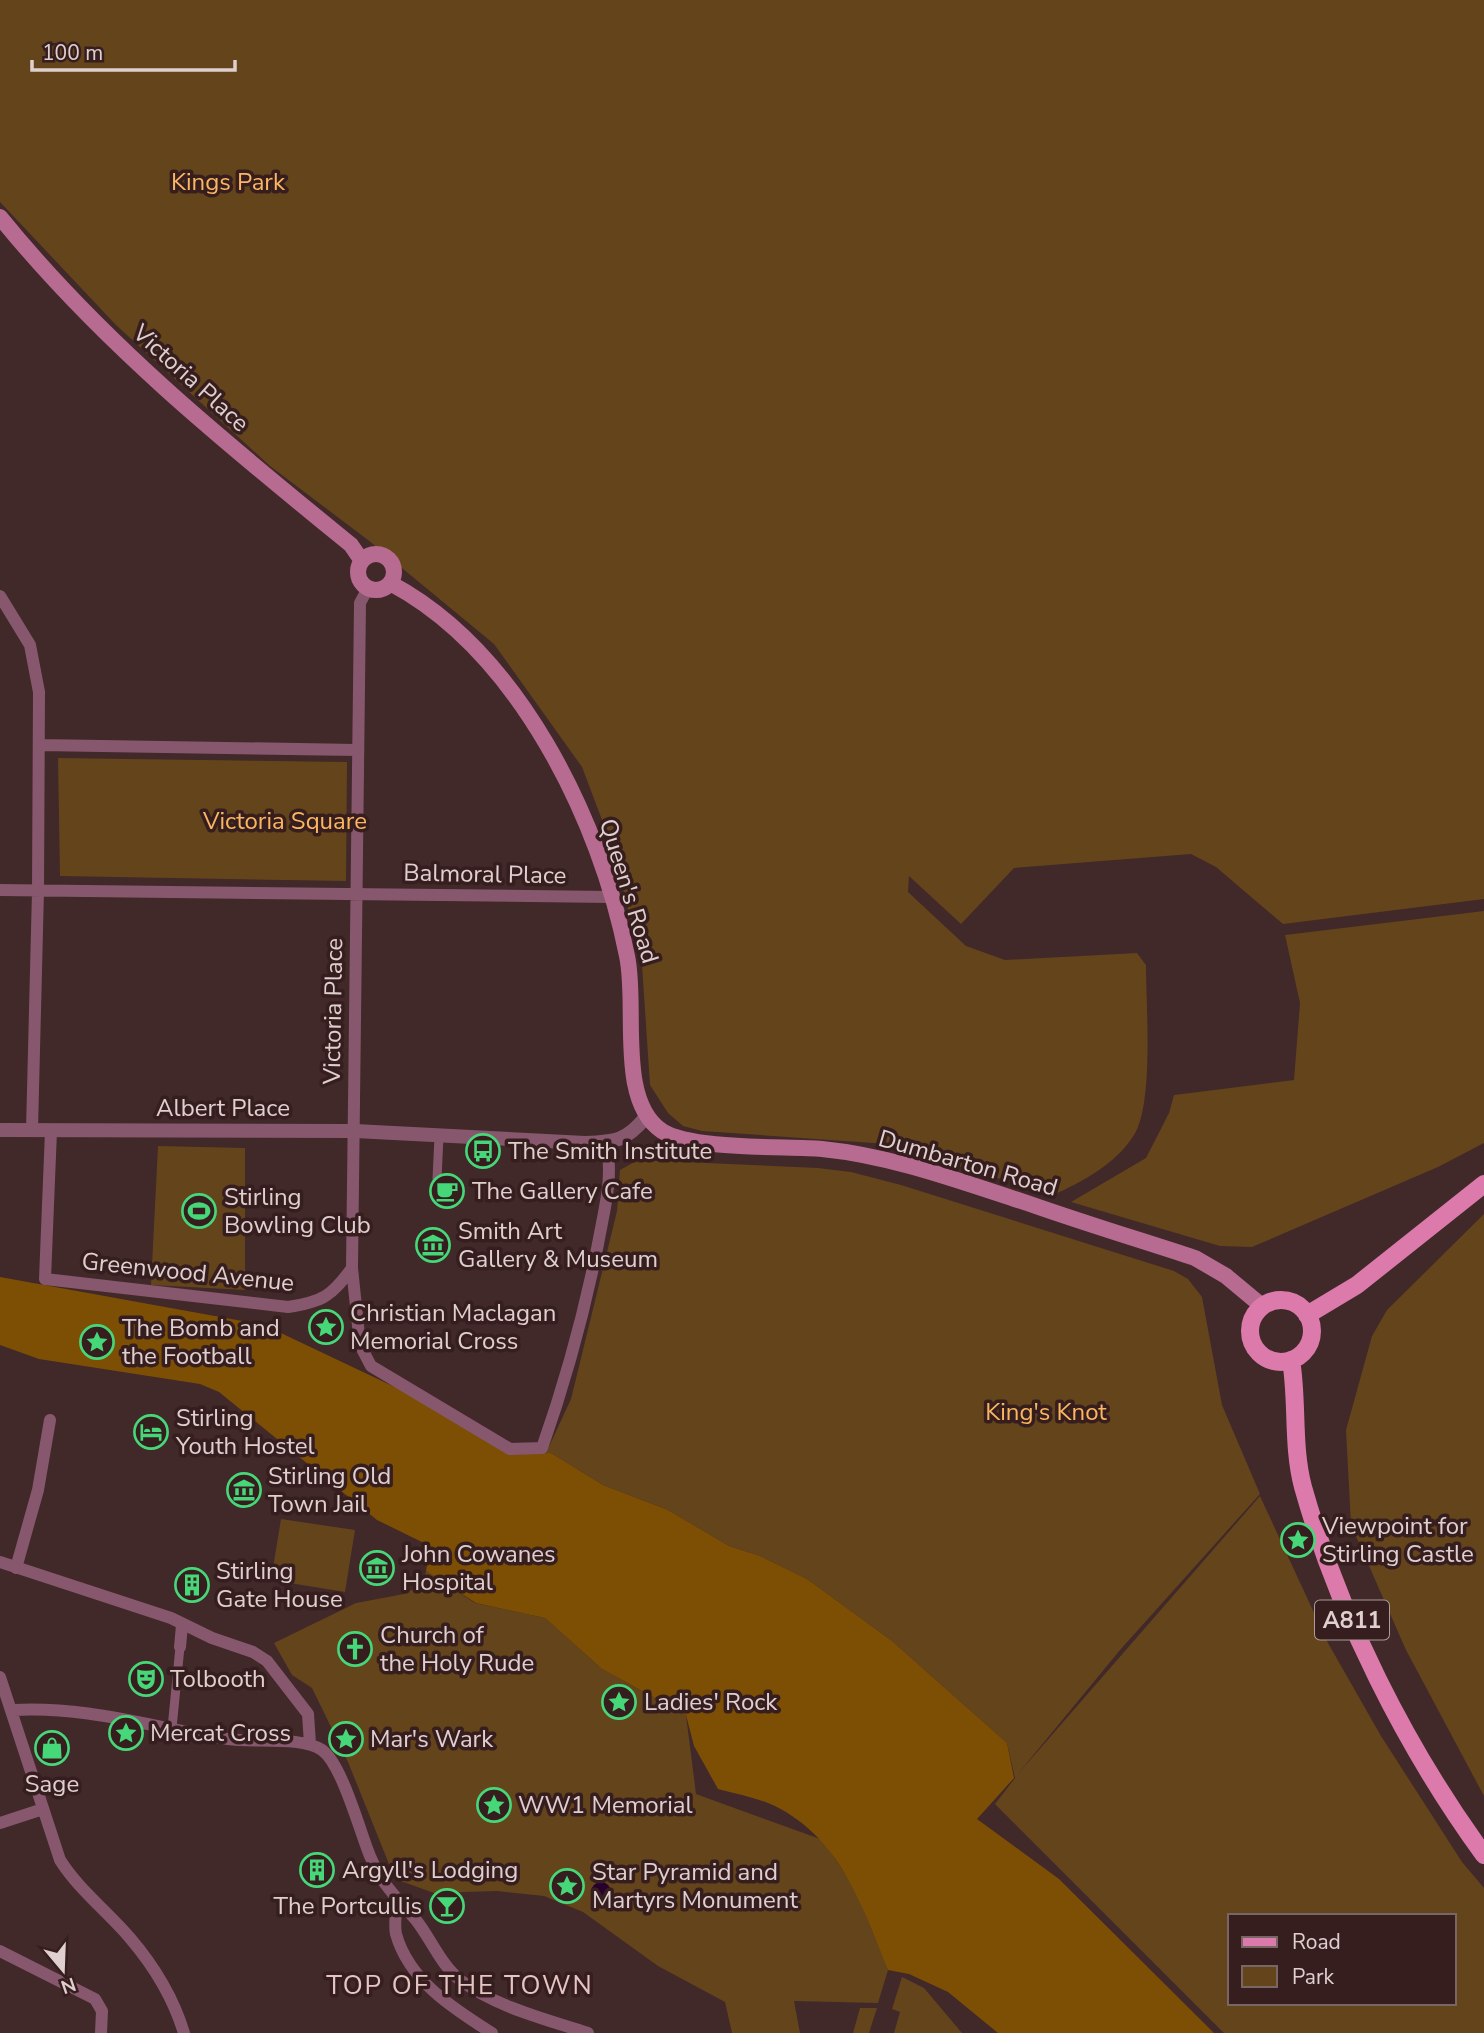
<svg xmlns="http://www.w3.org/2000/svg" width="1484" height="2033" font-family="'Nunito Sans',sans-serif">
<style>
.green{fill:#64441b;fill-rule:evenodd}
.forest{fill:#7d4f04}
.water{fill:#27002e}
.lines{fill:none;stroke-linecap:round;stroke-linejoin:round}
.pedestrian{stroke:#87576e;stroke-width:9}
.minor{stroke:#87576e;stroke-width:12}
.tertiary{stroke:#87576e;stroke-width:14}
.secondary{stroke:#b86b91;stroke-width:16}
.primary{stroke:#dd7aac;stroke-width:18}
.labels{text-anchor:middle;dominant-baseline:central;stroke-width:7;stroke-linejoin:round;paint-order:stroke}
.shield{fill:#361e1f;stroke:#ad9a9a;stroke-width:2}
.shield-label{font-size:23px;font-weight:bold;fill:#e0cfcf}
.park-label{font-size:24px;fill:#fbb660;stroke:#361e1f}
.street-label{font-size:24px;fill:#e0cfcf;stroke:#361e1f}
.poi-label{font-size:24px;fill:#e0cfcf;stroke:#361e1f;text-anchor:start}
.neighbourhood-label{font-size:26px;letter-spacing:2px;fill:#e5c4c4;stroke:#361e1f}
</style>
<rect width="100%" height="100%" fill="#412829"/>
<path class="green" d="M0 0H1484V899L1283 924 1216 867 1191 854 1014 868 961 924 909 876 908 892 966 946 1005 960 1137 953 1146 965C1146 1005 1154 1104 1134 1135 1116 1164 1082 1182 1053 1195L887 1144 702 1131 683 1126 668 1113 650 1085 642 965 613 849 582 767 494 644 368 540 270 466 116 325 0 202Z
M58 758 347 762 346 881 60 876Z
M1484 911V1143L1438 1167 1252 1247 1220 1246 1071 1202 1146 1158 1169 1113 1174 1095 1294 1080 1300 1003 1285 935Z
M158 1146 245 1148V1290L151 1285Z
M638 1160 818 1168 851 1172 901 1185 1174 1271 1188 1279 1202 1297 1222 1405 1260 1494 1120 1650 1017 1775 1260 1496 1328 1643 1381 1736 1462 1862 1484 1888V2033H1224L995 1804 1015 1778 1007 1743 892 1641 807 1579 760 1556 729 1546 668 1510 603 1485 551 1453H546L571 1399 617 1211 620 1170ZM1230 1916H1454V2003H1230Z
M1484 1214V1796L1406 1650 1351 1525 1346 1430 1372 1336 1387 1310Z
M281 1519 355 1530 345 1592 271 1580Z
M426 1571 475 1603 545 1618 602 1669 686 1715 696 1794 823 1840 856 1891 888 1970 878 2003 794 2001 800 2033H732L725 2002 658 1966 583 1912 544 1896 497 1891 434 1893 395 1879 348 1762 312 1688 292 1675 274 1643 356 1603 404 1594 423 1584Z
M902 1977 924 1988 962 2033H894L900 2012 892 2009Z
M860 2008H877L869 2033H853Z"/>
<path class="forest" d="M0 1277 264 1325 401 1390 512 1454 551 1453 603 1485 668 1510 729 1546 760 1556 807 1579 892 1641 1007 1743 1014 1778 977 1819 1059 1879 1214 2033H998L948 1992 909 1974 888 1970C862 1906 841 1839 775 1806 758 1798 737 1794 718 1789L694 1746 686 1715 602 1669 545 1618 476 1603 426 1571 430 1546 377 1520 219 1392 200 1384 39 1359 0 1345Z"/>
<path class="water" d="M591 1892a10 10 0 1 1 20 0a10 10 0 1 1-20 0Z"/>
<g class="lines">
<path class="pedestrian" d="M437 1179 439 1136
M172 1728 180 1647"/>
<path class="minor" d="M368 588 360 603 352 1268 360 1345 371 1366 510 1449 542 1448C566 1380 584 1314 598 1244 604 1210 614 1177 606 1143
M0 596 30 645 39 692 38 891 32 1130
M40 745 357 750
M0 890 611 897
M51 1131 45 1279 288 1307C322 1302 332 1296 352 1268
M0 1562 171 1618 212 1638 253 1652 267 1661 308 1714 310 1744
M16 1568 38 1490 50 1420
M180 1647 182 1625
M0 1677 60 1860C79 1890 107 1911 130 1938 154 1966 173 1997 184 2033
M13 1710C90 1706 153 1728 228 1739 254 1743 302 1736 322 1750 342 1764 360 1832 370 1856 383 1887 396 1896 416 1920 431 1939 441 1965 460 1980 496 2007 545 2019 588 2033
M0 1823 43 1809
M397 1902C396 1912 394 1925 396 1934 409 1981 454 2009 492 2033
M0 1951 95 1999 102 2011 101 2033"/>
<path class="tertiary" d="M0 1130 355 1131 585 1143C616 1142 626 1141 646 1117"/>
<path class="secondary" d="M0 217C101 342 227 444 351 545L362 561
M358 572a18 18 0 1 1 36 0a18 18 0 1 1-36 0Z
M390 583C518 651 600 819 627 956 638 1006 616 1100 662 1131 692 1150 784 1146 822 1149 893 1156 962 1182 1030 1204 1084 1223 1140 1240 1195 1258L1226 1276 1262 1306"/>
<path class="primary" d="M1250 1331a31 31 0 1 1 62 0a31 31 0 1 1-62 0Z
M1307 1315 1357 1285 1484 1184
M1291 1360C1298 1402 1292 1446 1303 1487 1339 1615 1406 1748 1484 1855"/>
</g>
<defs>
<g id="bus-ring" transform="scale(1.75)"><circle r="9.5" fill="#361e1f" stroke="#46d779" stroke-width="1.5"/><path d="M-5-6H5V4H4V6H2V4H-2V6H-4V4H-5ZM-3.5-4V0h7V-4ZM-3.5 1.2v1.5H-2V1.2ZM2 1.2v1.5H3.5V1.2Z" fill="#46d779"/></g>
<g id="cafe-ring" transform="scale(1.75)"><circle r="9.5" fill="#361e1f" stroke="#46d779" stroke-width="1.5"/><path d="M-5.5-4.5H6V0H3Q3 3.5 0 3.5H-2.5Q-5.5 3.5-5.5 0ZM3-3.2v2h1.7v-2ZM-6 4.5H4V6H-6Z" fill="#46d779"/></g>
<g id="stadium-ring" transform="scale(1.75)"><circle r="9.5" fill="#361e1f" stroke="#46d779" stroke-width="1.5"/><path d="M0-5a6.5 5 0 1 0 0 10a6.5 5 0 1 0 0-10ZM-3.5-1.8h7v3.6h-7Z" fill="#46d779"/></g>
<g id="museum-ring" transform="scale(1.75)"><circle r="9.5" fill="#361e1f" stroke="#46d779" stroke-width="1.5"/><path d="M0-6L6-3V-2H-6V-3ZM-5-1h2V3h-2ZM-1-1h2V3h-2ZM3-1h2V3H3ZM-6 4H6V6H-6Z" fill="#46d779"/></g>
<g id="sight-ring" transform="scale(1.75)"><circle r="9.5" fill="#361e1f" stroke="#46d779" stroke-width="1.5"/><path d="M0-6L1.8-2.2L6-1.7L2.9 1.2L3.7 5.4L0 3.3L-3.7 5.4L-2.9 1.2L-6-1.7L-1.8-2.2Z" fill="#46d779"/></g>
<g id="hotel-ring" transform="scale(1.75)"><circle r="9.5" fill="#361e1f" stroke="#46d779" stroke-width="1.5"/><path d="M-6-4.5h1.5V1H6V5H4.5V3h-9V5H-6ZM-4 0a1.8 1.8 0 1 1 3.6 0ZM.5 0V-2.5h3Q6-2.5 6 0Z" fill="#46d779"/></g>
<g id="building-ring" transform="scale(1.75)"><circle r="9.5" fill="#361e1f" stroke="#46d779" stroke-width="1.5"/><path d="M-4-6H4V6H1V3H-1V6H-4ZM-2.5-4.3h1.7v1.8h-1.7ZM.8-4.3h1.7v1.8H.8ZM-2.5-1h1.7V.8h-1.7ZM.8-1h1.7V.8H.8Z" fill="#46d779"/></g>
<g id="church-ring" transform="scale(1.75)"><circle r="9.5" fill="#361e1f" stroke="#46d779" stroke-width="1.5"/><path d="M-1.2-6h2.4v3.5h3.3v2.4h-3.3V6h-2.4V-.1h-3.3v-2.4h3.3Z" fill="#46d779"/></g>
<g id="theatre-ring" transform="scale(1.75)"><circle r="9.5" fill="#361e1f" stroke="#46d779" stroke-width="1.5"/><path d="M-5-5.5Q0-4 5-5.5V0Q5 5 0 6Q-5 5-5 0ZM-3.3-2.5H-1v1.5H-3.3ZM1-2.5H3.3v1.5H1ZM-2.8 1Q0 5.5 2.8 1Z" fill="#46d779"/></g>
<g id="shop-ring" transform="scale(1.75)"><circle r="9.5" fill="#361e1f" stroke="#46d779" stroke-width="1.5"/><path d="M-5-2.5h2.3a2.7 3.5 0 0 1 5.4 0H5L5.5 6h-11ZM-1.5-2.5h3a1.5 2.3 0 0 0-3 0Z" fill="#46d779"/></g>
<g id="bar-ring" transform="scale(1.75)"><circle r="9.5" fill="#361e1f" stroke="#46d779" stroke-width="1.5"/><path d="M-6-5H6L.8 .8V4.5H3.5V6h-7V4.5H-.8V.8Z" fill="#46d779"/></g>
</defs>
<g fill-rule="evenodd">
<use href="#bus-ring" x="483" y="1151"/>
<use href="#cafe-ring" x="447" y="1191"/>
<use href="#stadium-ring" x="199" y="1211"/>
<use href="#museum-ring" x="433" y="1245"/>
<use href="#sight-ring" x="326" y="1327"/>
<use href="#sight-ring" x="97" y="1342"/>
<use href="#hotel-ring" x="151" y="1432"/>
<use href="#museum-ring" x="244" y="1490"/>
<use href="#sight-ring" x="1298" y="1540"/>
<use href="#museum-ring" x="377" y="1568"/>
<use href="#building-ring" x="192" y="1585"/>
<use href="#church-ring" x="355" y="1649"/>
<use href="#theatre-ring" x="146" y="1679"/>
<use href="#sight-ring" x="619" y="1702"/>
<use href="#sight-ring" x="126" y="1733"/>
<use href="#sight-ring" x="346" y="1739"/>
<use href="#shop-ring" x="52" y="1748"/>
<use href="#sight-ring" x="494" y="1805"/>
<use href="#building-ring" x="317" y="1870"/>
<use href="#sight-ring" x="567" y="1886"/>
<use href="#bar-ring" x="447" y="1906"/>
</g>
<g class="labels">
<rect class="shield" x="1315" y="1600.5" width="74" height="39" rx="5"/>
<g class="shield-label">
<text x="1352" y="1620">A811</text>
</g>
<g class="park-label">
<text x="228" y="182">Kings Park</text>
<text x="285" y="821">Victoria Square</text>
<text x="1046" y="1412">King's Knot</text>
</g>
<g class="street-label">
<text transform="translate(191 378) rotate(42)">Victoria Place</text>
<text transform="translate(485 874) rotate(1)">Balmoral Place</text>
<text transform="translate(629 891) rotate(73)">Queen's Road</text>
<text transform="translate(333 1011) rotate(-89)">Victoria Place</text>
<text x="223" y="1108">Albert Place</text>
<text transform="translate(968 1163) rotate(16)">Dumbarton Road</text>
<text transform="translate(188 1272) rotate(6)">Greenwood Avenue</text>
</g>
<g class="poi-label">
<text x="508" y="1151">The Smith Institute</text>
<text x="472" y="1191">The Gallery Cafe</text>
<text x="224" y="1197">Stirling<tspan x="224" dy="28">Bowling Club</tspan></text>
<text x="458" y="1231">Smith Art<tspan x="458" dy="28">Gallery &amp; Museum</tspan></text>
<text x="350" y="1313">Christian Maclagan<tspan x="350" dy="28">Memorial Cross</tspan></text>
<text x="122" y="1328">The Bomb and<tspan x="122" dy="28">the Football</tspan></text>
<text x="176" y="1418">Stirling<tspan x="176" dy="28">Youth Hostel</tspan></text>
<text x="268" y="1476">Stirling Old<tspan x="268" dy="28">Town Jail</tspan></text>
<text x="1322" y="1526">Viewpoint for<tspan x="1322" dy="28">Stirling Castle</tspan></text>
<text x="402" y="1554">John Cowanes<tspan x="402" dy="28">Hospital</tspan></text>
<text x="216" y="1571">Stirling<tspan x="216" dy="28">Gate House</tspan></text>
<text x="380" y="1635">Church of<tspan x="380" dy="28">the Holy Rude</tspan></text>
<text x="170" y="1679">Tolbooth</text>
<text x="644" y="1702">Ladies' Rock</text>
<text x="150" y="1733">Mercat Cross</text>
<text x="370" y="1739">Mar's Wark</text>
<text x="52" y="1784" text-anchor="middle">Sage</text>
<text x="518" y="1805">WW1 Memorial</text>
<text x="342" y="1870">Argyll's Lodging</text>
<text x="592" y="1872">Star Pyramid and<tspan x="592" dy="28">Martyrs Monument</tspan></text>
<text x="422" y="1906" text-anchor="end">The Portcullis</text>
</g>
<g class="neighbourhood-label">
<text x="460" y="1985">TOP OF THE TOWN</text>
</g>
</g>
<rect x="1228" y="1914" width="228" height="91" fill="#361e1f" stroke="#7a6565" stroke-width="2"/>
<rect x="1242" y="1937" width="35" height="10" fill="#dd7aac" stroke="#7a6565" stroke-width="2"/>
<text x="1292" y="1949" font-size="21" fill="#e0cfcf">Road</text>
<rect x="1242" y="1966" width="35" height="21" fill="#64441b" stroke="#7a6565" stroke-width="2"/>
<text x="1292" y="1984" font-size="21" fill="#e0cfcf">Park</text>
<g transform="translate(63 1970) rotate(161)" stroke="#361e1f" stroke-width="5" paint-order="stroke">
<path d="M0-5L12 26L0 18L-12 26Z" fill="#e0cfcf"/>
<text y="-10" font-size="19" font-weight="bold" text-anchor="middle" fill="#e0cfcf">N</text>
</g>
<path d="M32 60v10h203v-10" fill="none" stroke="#e0cfcf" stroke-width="3.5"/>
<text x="42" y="60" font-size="21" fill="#e0cfcf" stroke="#361e1f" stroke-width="5" paint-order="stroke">100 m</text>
</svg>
